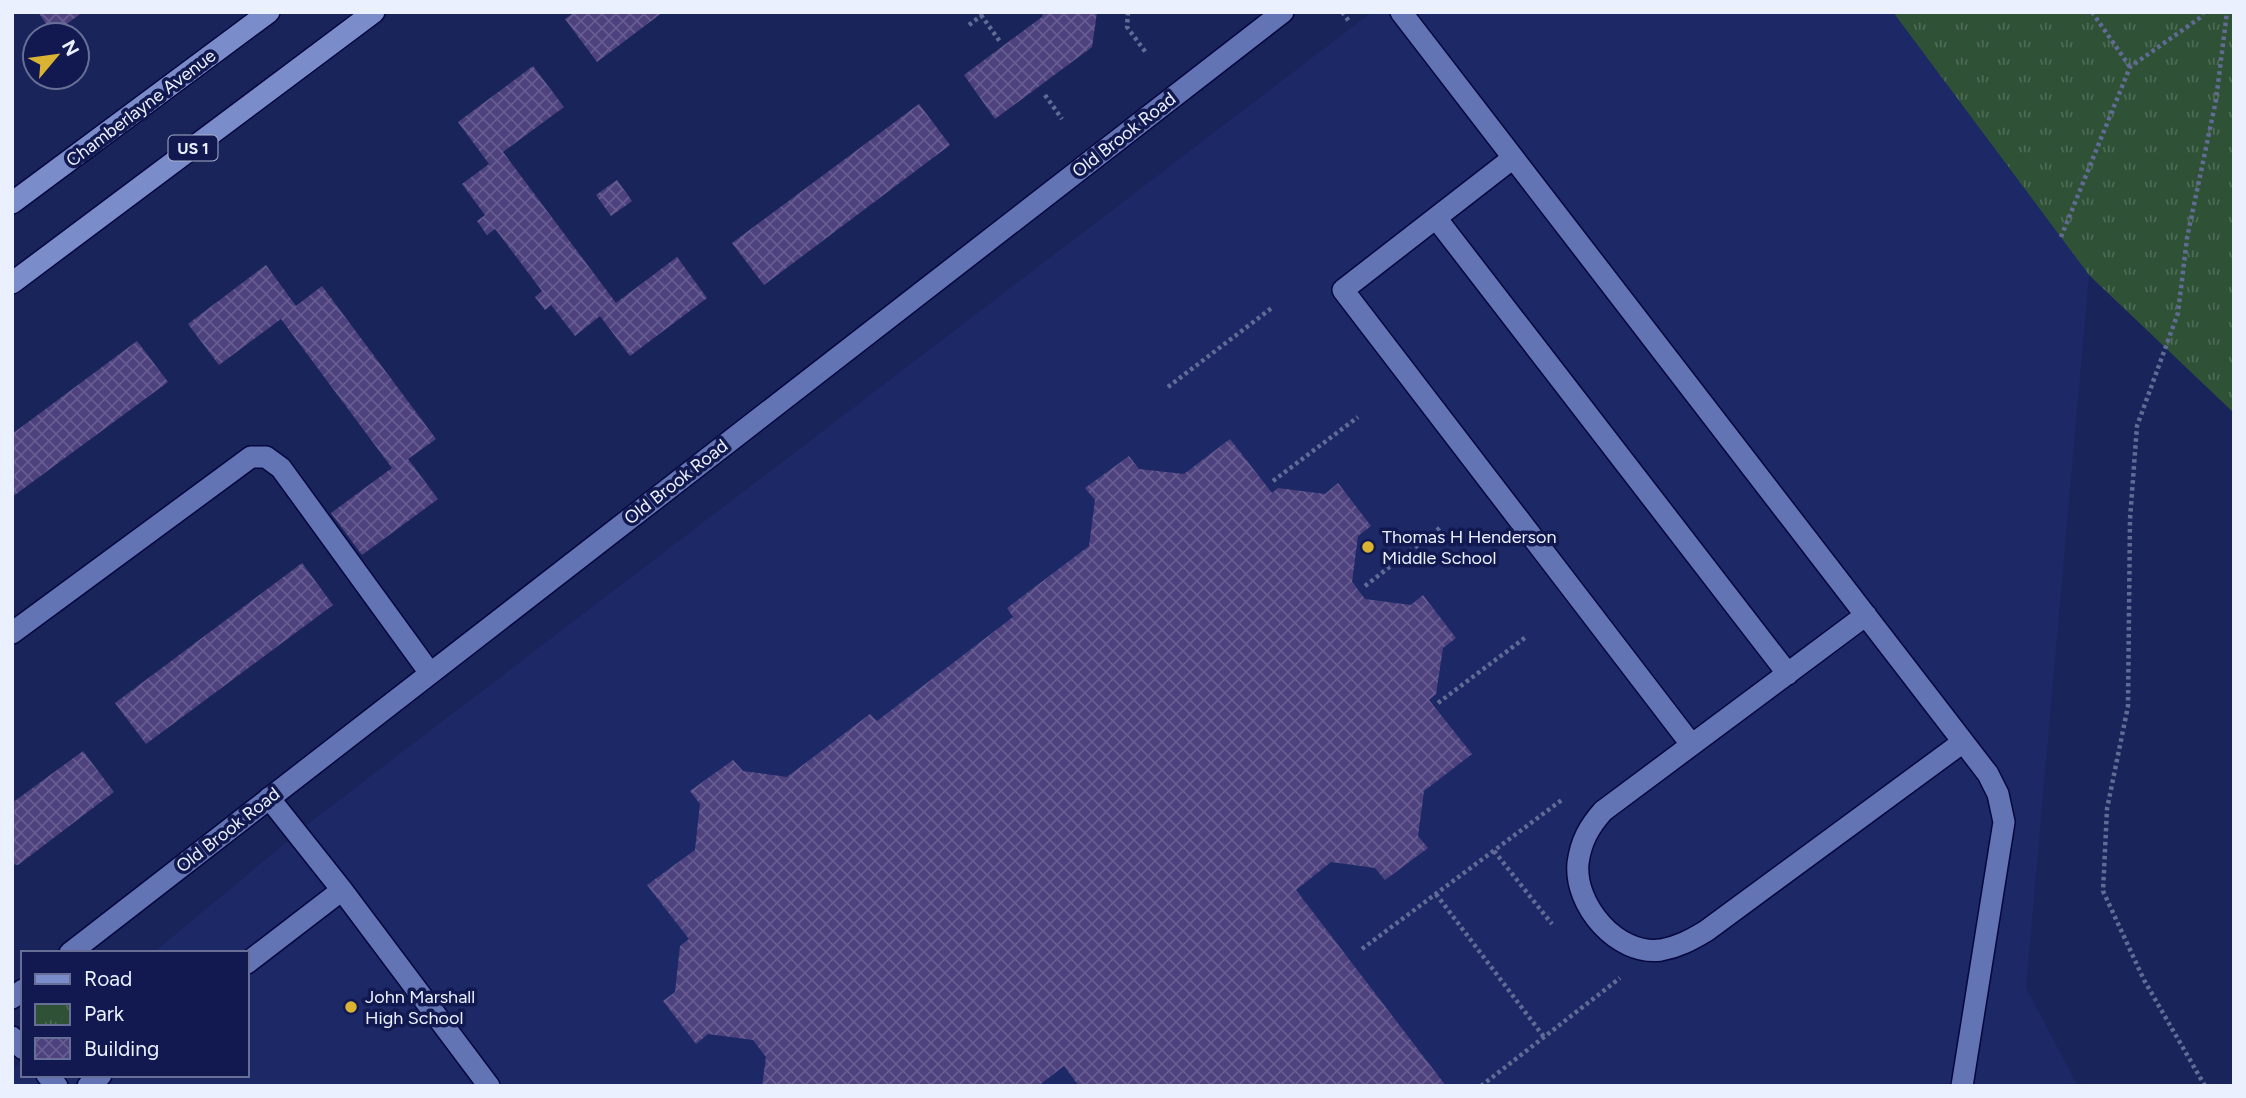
<svg xmlns="http://www.w3.org/2000/svg" width="2246" height="1098" font-family="Figtree,sans-serif">
<style>
.built{fill:#1d2867}
.park{fill:url(#park-tufts)}
.building{fill:url(#building-cross-hatch)}
.lines{fill:none;stroke-linecap:round;stroke-linejoin:round}
.service-casing{stroke:#07073e;stroke-width:24}
.tertiary-casing{stroke:#07073e;stroke-width:24}
.primary-casing{stroke:#07073e;stroke-width:24}
.path{stroke:#626b94;stroke-width:4.5;stroke-dasharray:3.5 3.5;stroke-linecap:butt}
.service{stroke:#6274b3;stroke-width:21}
.tertiary{stroke:#6274b3;stroke-width:21}
.primary{stroke:#7a8dca;stroke-width:21}
.poi-dot{fill:#dab333;stroke:#111950;stroke-width:2.5}
.labels{text-anchor:middle;dominant-baseline:central;stroke-width:7;stroke-linejoin:round;paint-order:stroke}
.shield{fill:#111950;stroke:#aab0ca;stroke-width:2}
.shield-label{font-size:16px;font-weight:bold;fill:#ebf0ff}
.street-label{font-size:18px;fill:#ebf0ff;stroke:#111950}
.poi-label{font-size:18px;fill:#ebf0ff;stroke:#111950;text-anchor:start}
</style>
<defs>
<pattern id="park-tufts" width="24" height="20" patternUnits="userSpaceOnUse" patternTransform="scale(1.75)"><rect width="24" height="20" fill="#2f5237"/><path d="M3 7l-1-3M5 7V3M7 7l1-3M15 17l-1-3M17 17v-4M19 17l1-3" fill="none" stroke="#4d6b55"/></pattern>
<pattern id="building-cross-hatch" width="8" height="8" patternUnits="userSpaceOnUse" patternTransform="scale(1.75)"><rect width="8" height="8" fill="#4d417e"/><path d="M0 0l8 8M0 8l8-8" fill="none" stroke="#675d91"/></pattern>
</defs>
<rect width="100%" height="100%" fill="#19245b"/>
<path class="built" d="M1372 12H1893L2089 275 2026 988 2078 1086H12V1070L23 1061V1075H247V953H153L313 820Z"/>
<path class="park" d="M1893 12H2234V413L2089 275Z"/>
<path class="building" d="M38 12H83L53 34Z
M575 12H663L597 62 565 19Z
M1043 12H1097L1092 47 995 119 964 75 1042 17Z
M533 66 564 107 503 152 598 279 616 303 677 257 707 298 630 356 600 316 575 336 551 305 545 310 535 297 542 291 499 234 495 229 487 235 477 221 485 215 462 184 489 164 458 122Z
M919 104 950 145 764 285 732 243Z
M617 180 632 201 611 216 596 195Z
M266 265 296 306 322 286 436 439 408 459 438 499 362 555 331 513 392 468 281 319 219 365 188 324Z
M137 341 168 382 12 497V434Z
M1230 439 1272 493 1278 488 1325 494 1338 483 1371 526 1358 536 1352 582 1365 599 1411 605 1423 595 1456 638 1443 648 1436 694 1429 700 1472 754 1424 791 1418 836 1428 848 1385 880 1375 868 1331 862 1296 890 1446 1086H1079L1064 1066 1038 1086H762L766 1057 753 1040 708 1034 696 1044 663 1001 675 992 680 946 689 939 647 885 695 850 700 804 690 791 733 760 743 771 787 777 870 714 877 721 1013 617 1007 608 1089 546 1095 500 1085 488 1129 456 1139 469 1184 474Z
M302 563 333 605 146 744 115 703Z
M83 751 114 792 18 865 12 864V803Z"/>
<g class="lines">
<g class="service-casing">
<path id="service" d="M1401 12 1988 774 1998 794 2004 822 1962 1086
M1513 158 1343 290 1691 744
M1436 218 1788 674
M1866 615 1603 811C1589 827 1581 841 1578 863 1574 905 1617 956 1661 950 1678 947 1691 940 1706 931L1963 742
M12 633 251 457H266L281 468 430 673
M269 798 342 890 489 1086
M247 963 342 890
M12 1037 23 1049
M47 1075 57 1086
M88 1086 101 1075"/>
</g>
<g class="tertiary-casing">
<path id="tertiary" d="M70 953 1283 12
M12 998 23 990"/>
</g>
<g class="primary-casing">
<path id="primary" d="M12 203 269 12
M12 283 374 12"/>
</g>
<path class="path" d="M1128 12 1127 27 1147 54
M1342 12 1349 21
M2092 12 2130 67
M981 15 1001 43
M969 25 986 12
M1045 95 1062 119
M2061 237 2130 67 2201 17 2203 12
M1168 387 1273 307
M1273 481 1358 417
M1365 586 1441 527
M1438 703 1526 637
M1494 851 1552 924
M1436 894 1544 1037
M1362 949 1563 799
M1481 1086 1620 978
M2205 1086 2144 980 2103 891 2107 809 2128 706 2130 519 2137 426 2178 313 2187 238 2216 100 2227 12"/>
<use href="#service" class="service"/>
<use href="#tertiary" class="tertiary"/>
<use href="#primary" class="primary"/>
</g>
<g class="poi-dot">
<circle cx="1368" cy="547" r="7"/>
<circle cx="351" cy="1007" r="7"/>
</g>
<g class="labels">
<rect class="shield" x="168.5" y="135.5" width="49" height="25" rx="5"/>
<g class="shield-label">
<text x="193" y="148">US 1</text>
</g>
<g class="street-label">
<text transform="translate(141 108) rotate(-37)">Chamberlayne Avenue</text>
<text transform="translate(1124 135) rotate(-38)">Old Brook Road</text>
<text transform="translate(676 482) rotate(-38)">Old Brook Road</text>
<text transform="translate(228 830) rotate(-38)">Old Brook Road</text>
</g>
<g class="poi-label">
<text x="1382" y="537">Thomas H Henderson<tspan x="1382" dy="21">Middle School</tspan></text>
<text x="365" y="997">John Marshall<tspan x="365" dy="21">High School</tspan></text>
</g>
</g>
<rect width="2246" height="1098" fill="none" stroke="#ebf0ff" stroke-width="28"/>
<rect x="21" y="951" width="228" height="126" fill="#111950" stroke="#686f96" stroke-width="2"/>
<rect x="35" y="974" width="35" height="10" fill="#7a8dca" stroke="#686f96" stroke-width="2"/>
<text x="84" y="986" font-size="21" fill="#ebf0ff">Road</text>
<rect x="35" y="1004" width="35" height="21" fill="url(#park-tufts)" stroke="#686f96" stroke-width="2"/>
<text x="84" y="1021" font-size="21" fill="#ebf0ff">Park</text>
<rect x="35" y="1038" width="35" height="21" fill="url(#building-cross-hatch)" stroke="#686f96" stroke-width="2"/>
<text x="84" y="1056" font-size="21" fill="#ebf0ff">Building</text>
<g transform="translate(56 56) rotate(61)"><circle r="33" fill="#111950" stroke="#686f96" stroke-width="2"/>
<path d="M0-5L12 26L0 18L-12 26Z" fill="#dab333"/>
<text y="-10" font-size="19" font-weight="bold" text-anchor="middle" fill="#ebf0ff">N</text>
</g>
</svg>
